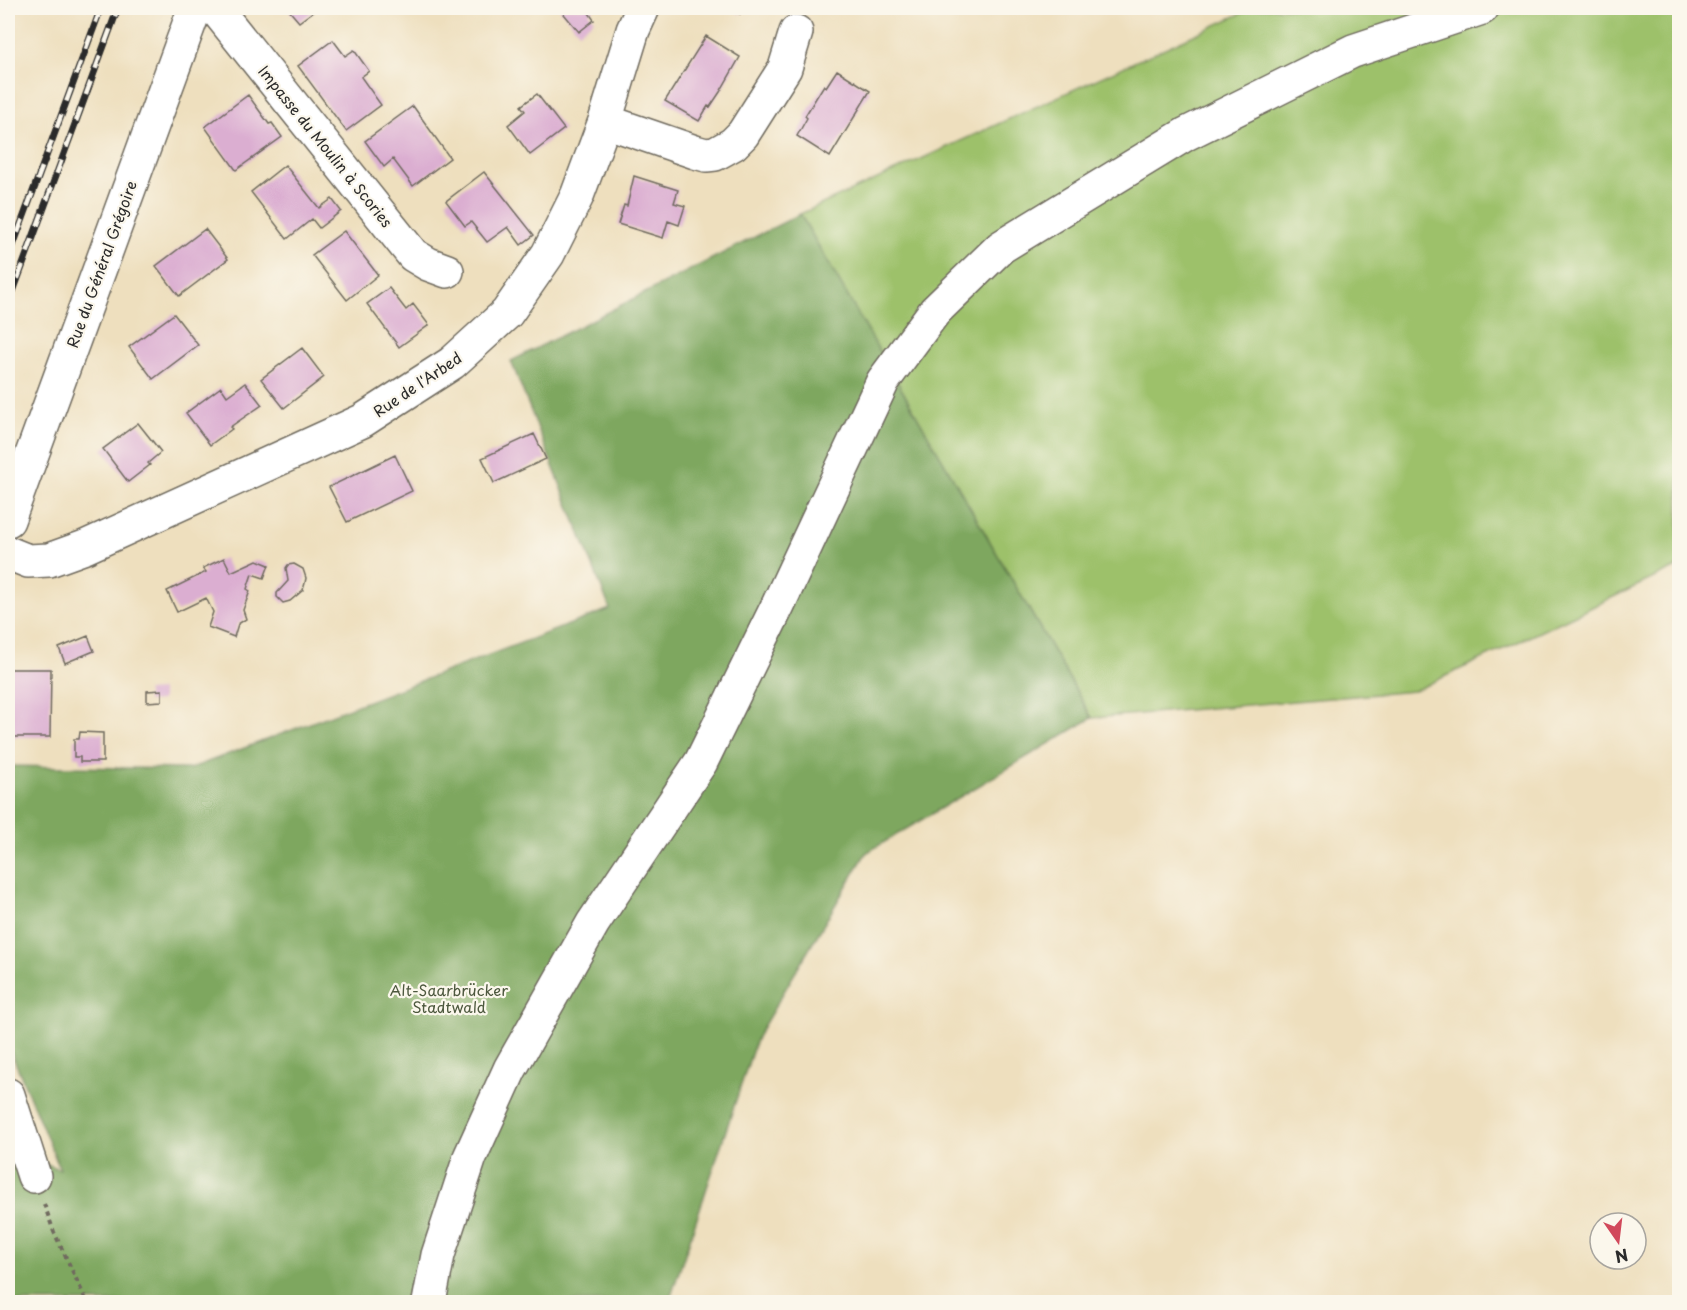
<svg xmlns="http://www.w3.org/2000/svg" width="1687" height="1310" font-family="'Playpen Sans',sans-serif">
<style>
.green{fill:#9dc16b;stroke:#64764b;stroke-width:1.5}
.forest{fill:#7ea75f;stroke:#546945;stroke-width:1.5}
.building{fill:#dbaed1}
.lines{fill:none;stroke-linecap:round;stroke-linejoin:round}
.minor-casing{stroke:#6f6a5e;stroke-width:36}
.path{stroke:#6f6a5e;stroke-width:4;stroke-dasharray:4.5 4.5;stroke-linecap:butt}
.minor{stroke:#fff;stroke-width:33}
.rail-casing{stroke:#2b2b2b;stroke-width:7}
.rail{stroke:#fbf7ec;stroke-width:4.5;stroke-dasharray:14;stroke-linecap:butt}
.labels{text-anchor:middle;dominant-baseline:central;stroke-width:4.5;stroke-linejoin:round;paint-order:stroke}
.street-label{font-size:15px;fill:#2b2b2b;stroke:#fbf7ec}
.park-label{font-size:15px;fill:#4d583e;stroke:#fbf7ec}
</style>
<rect width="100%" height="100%" fill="#fbf7ec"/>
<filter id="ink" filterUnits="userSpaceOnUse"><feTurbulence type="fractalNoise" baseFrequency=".0167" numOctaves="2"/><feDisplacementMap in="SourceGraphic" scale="12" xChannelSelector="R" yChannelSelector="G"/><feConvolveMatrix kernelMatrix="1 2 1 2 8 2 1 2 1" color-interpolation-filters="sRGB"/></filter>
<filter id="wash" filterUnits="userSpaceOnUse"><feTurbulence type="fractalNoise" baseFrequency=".008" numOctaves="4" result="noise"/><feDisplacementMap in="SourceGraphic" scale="24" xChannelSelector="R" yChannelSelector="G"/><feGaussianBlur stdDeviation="1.35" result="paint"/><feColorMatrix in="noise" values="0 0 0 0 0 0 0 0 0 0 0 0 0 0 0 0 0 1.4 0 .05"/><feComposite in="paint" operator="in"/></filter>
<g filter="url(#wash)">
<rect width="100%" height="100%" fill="#eedfbe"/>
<path class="green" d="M1253 8H1679V566L1414 691 1092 718 800 214Z"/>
<path class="forest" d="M800 214 1092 718 866 853 757 1037 669 1302H8V1150L60 1169 8 1045V766L189 769 610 609 511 361Z"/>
<g id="blocks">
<path class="building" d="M287 8H318L299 22Z
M559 8H595L589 13 594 20 579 32Z
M728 8H744L740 14Z
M706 36 740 57 720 92 710 107 708 106 699 121 665 101Z
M333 40 345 56 354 50 369 71 361 77 381 105 346 131 298 66Z
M837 70 870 91 830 157 797 136 807 118 805 116 824 85 826 87Z
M537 94 564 129 530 155 508 125 525 111 521 106Z
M248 95 269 124 272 123 282 137 236 170 205 127Z
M413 106 450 158 413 186 393 159 384 167 365 141Z
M285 165 319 208 332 199 341 211 319 228 312 219 287 239 251 192Z
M484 172 534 235 521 245 508 227 487 242 471 222 465 226 446 201Z
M634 176 678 190 674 203 685 206 679 225 668 221 663 238 618 224 624 205 627 206Z
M205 229 228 259 179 296 156 266Z
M344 231 378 275 347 300 312 255Z
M389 288 406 310 413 304 429 325 399 347 367 304Z
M174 314 198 345 153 379 129 347Z
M302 348 324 377 284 408 261 379Z
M245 383 262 405 230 427 232 429 210 445 186 413 221 387 227 396Z
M138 423 161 452 148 463 150 465 128 482 103 449Z
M534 434 546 459 494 483 482 458Z
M395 455 412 491 347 522 329 487Z
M224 558 231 572 257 560 269 565 264 578 252 574 247 589 250 591 243 610 246 619 238 624 234 637 208 627 213 612 206 598 177 612 167 591 206 572 203 568Z
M294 564 303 569 306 578 305 583 303 590 290 601 283 603 277 597V593L288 581 286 568 288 565Z
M88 636 94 651 65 663 59 648Z
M9 669H51L50 737H9Z
M162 690V701L147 702V691Z
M80 732 103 733V762H80V757H74V739H79Z"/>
</g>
</g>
<g filter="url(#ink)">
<use href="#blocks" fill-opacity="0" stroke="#6f6a5e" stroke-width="1.5"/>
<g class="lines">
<g class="minor-casing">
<path id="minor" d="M215 8 413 255 428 264 447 271
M605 121 695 152 706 155 715 154 733 144 743 134 785 68 796 32
M8 520 195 8
M8 553 28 561 49 560 85 547 362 421 452 363 507 313 548 254 577 196 605 121 633 30 643 8
M8 1095 34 1176
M429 1302 438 1255 470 1157 510 1069 593 923 701 762 778 605 883 381 935 311 1001 247 1186 134 1353 51 1482 8"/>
</g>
<path class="path" d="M44 1204 54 1232 87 1302"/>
<use href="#minor" class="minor"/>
<g class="rail-casing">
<path id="rail" d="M8 259 101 8
M8 305 118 8"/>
</g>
<use href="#rail" class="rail"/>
</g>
</g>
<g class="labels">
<g class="street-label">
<text transform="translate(326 146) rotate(51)">Impasse du Moulin à Scories</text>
<text transform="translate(101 264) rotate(-70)">Rue du Général Grégoire</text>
<text transform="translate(417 384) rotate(-34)">Rue de l'Arbed</text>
</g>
<g class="park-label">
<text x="449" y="989">Alt-Saarbrücker<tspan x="449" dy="17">Stadtwald</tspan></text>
</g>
</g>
<rect width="1687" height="1310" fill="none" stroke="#fbf7ec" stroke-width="30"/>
<g transform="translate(1618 1241) rotate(166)"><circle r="28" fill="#fbf7ec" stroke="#a8a59f" stroke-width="1.5"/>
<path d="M0-4.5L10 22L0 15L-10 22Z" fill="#d1495b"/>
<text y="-9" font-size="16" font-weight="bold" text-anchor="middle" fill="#2b2b2b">N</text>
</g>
</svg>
